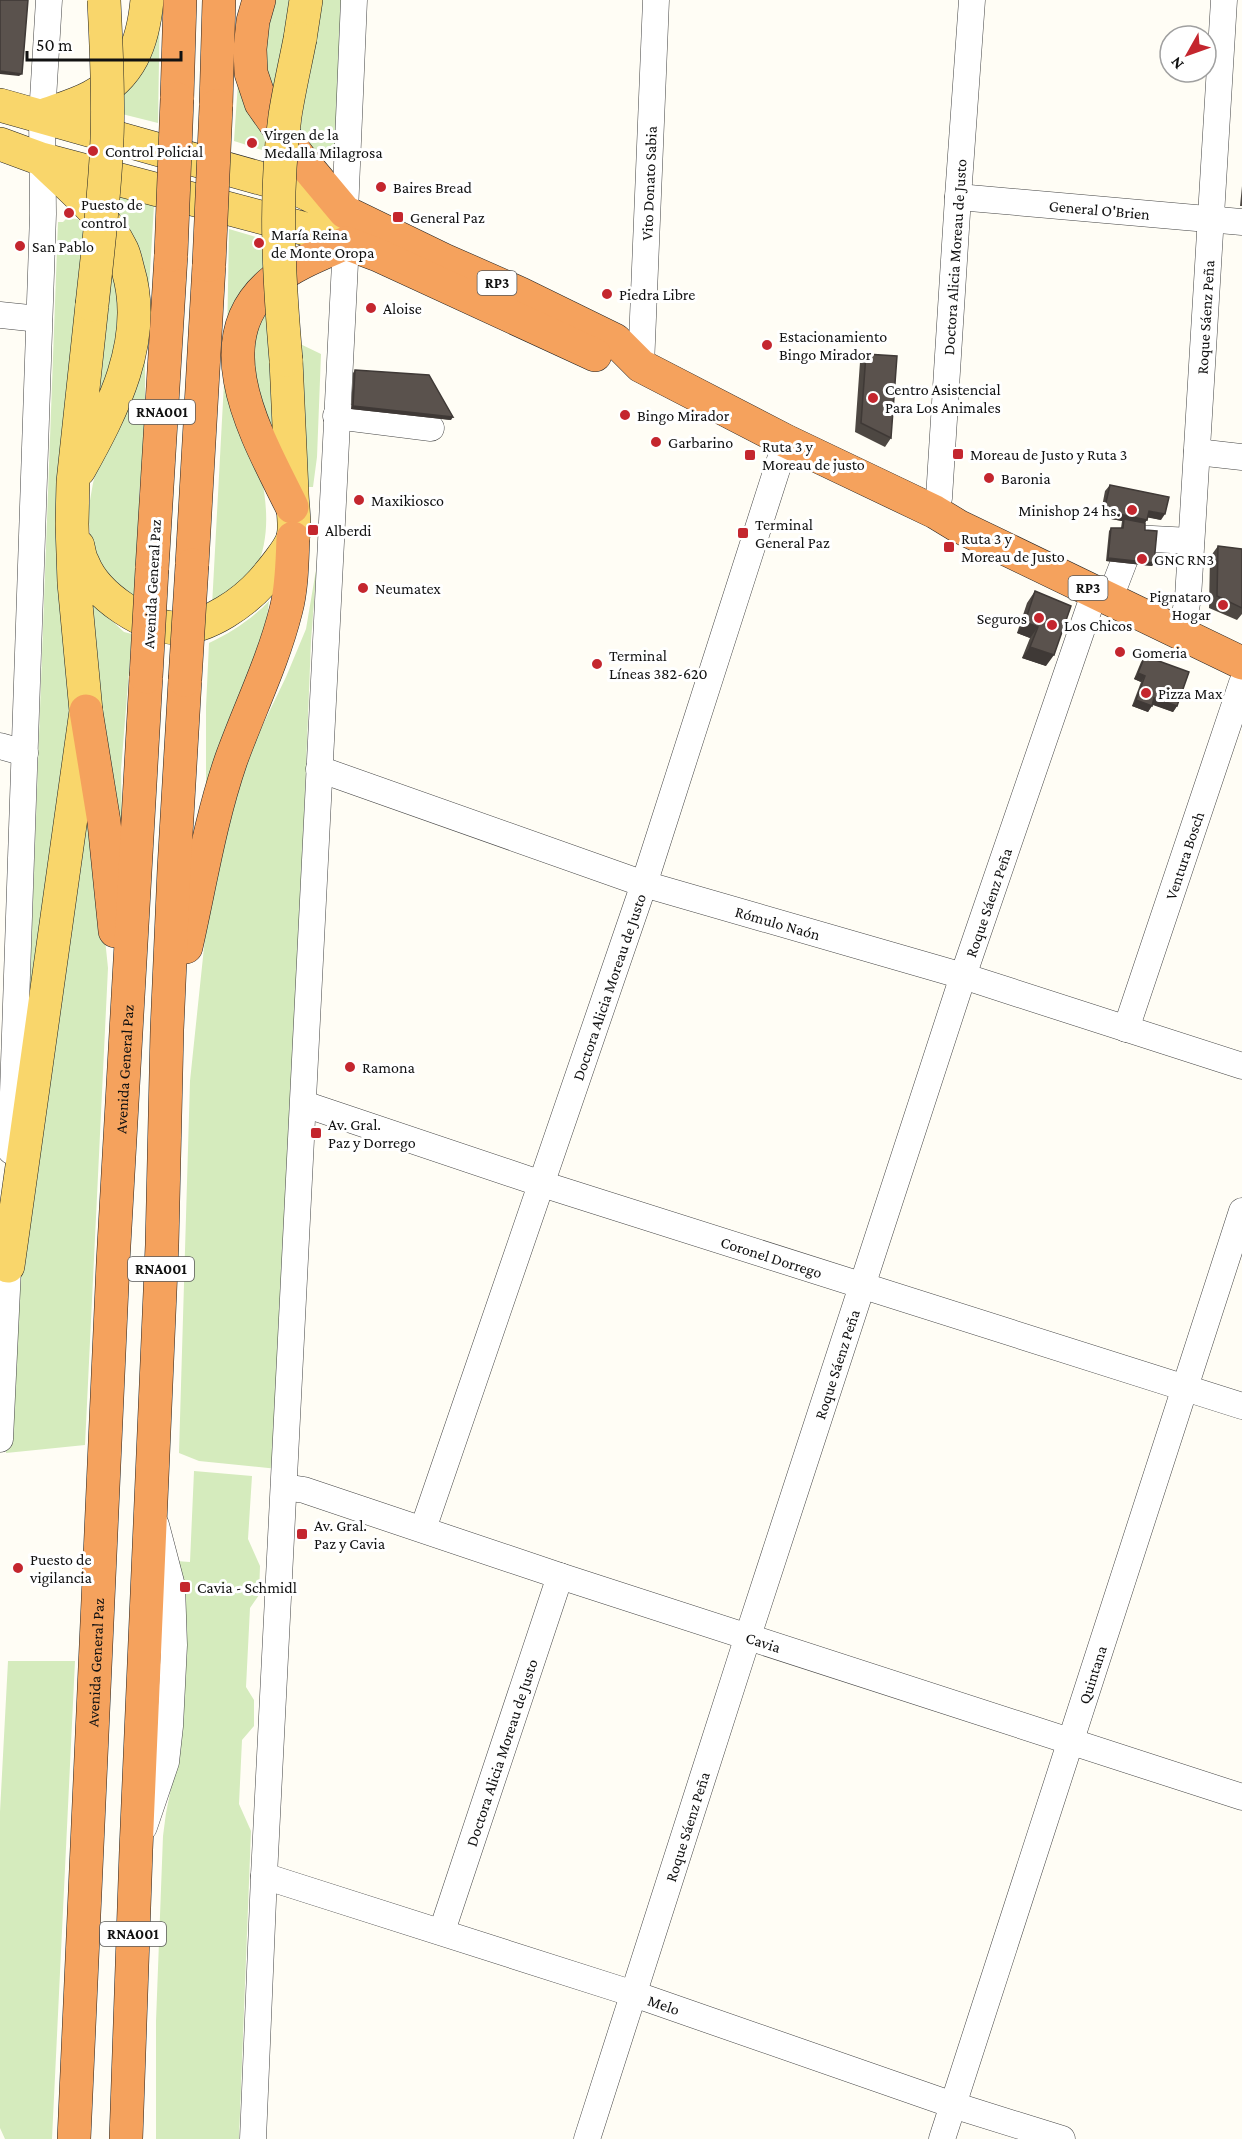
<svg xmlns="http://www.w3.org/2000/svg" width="1242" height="2139" font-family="'Crimson Pro',serif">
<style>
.green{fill:#d5ebbd}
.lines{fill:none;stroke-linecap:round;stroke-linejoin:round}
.minor-casing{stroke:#444;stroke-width:27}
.major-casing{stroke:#222;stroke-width:34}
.highway-casing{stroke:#222;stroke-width:34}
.minor{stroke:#fff;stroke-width:26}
.major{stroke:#f9d66b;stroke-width:33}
.highway{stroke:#f5a25d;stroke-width:33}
.major-bridge-casing{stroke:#222;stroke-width:34;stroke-linecap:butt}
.highway-bridge-casing{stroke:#222;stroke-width:34;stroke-linecap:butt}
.major-bridge{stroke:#f9d66b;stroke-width:33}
.highway-bridge{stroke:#f5a25d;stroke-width:33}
.wall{fill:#4d4742}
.shaded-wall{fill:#3f3936}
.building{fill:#5a524d;stroke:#3f3936;stroke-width:1.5}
.poi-dot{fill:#c4262e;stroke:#fff;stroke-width:2}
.labels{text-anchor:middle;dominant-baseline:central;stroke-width:6;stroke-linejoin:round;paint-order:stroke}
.shield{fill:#fff;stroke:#585858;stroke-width:1.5}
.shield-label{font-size:15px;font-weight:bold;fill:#111}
.poi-label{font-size:16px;fill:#111;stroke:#fff;text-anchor:start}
.street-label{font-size:16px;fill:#111;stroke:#fff}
</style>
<rect width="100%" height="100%" fill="#fffdf5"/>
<path class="green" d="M160 0 158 123 122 114 123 88Z
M271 0H292L277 108 268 94 265 19Z
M317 0H343L337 148 327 154 310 147 300 132Z
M239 68 271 143 262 150 234 141Z
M119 197 154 205 145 355V443L139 494 140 529 135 605 100 568 91 545 88 512 93 483 101 454 128 394 116 218Z
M67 218 78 219 89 233 71 694V748L28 1034 58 222H63Z
M229 229 266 240V272L227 343Z
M113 255 126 317 94 427Z
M268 299 276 459 246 357Z
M294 341 321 354 317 457 313 487H307Z
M225 364C245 424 285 507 256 569 255 572 253 578 250 581 244 590 222 600 212 606Z
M317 564 311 641 278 1469 199 1461 179 1453 190 1081 205 938 221 836 253 745 286 677 306 629Z
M269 601 265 634 206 788V707L209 643C231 633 253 618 269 601Z
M92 602 124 632 132 634 121 770 122 826 115 828 106 777Z
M87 766 108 968 85 1445 6 1453 16 1265Z
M194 1471 252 1476 248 1539 260 1566 259 1595 250 1608 246 1687 254 1700V1726L242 1740 239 1804 251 1831 239 2139H156V2021L163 1836 166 1813 176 1763V1561L190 1562Z
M8 1661H75L52 2139H5L0 2128V1812Z"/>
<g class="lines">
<g class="minor-casing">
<g id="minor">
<path id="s1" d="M958 197 1242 222"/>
<path d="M0 315 39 319"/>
<path id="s2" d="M641 366 656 0"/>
<path d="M336 416 431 428"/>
<path d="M1197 452 1242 457"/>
<path id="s3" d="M935 512 939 498 958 197 972 0"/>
<path d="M1110 598 1133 538 1191 541"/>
<path id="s4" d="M1181 634 1188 598 1224 0"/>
<path d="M0 746 25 753"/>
<path id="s5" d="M319 769 644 884 963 976 1242 1066"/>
<path id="s6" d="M1126 1029 1242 683"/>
<path id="s7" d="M304 1104 542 1184 1242 1406"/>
<path d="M11 1151 43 214 42 116 49 0"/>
<path d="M0 1439 9 1247"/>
<path id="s8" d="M284 1487 304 1490 560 1576 1242 1797"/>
<path id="s9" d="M423 1529 644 884 786 441"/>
<path d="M144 1827 166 1762 170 1726 174 1645 172 1586 156 1525"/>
<path id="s10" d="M264 1876 634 1994 953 2105 1062 2139"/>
<path id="s11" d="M442 1931 560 1576"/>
<path d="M253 2139 264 1876 346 243 345 212 354 0"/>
<path id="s12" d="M587 2139 748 1636 963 976 1095 591"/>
<path id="s13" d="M942 2139 1242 1211"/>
</g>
</g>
<g class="major-casing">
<path id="major" d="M300 39 306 0
M0 105 295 188 345 212
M42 116C58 110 76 105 91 97 131 76 143 43 147 0
M0 144 41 159 302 228 346 243
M41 159C67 185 105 215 121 248 125 255 126 263 128 270 149 340 112 411 79 470
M78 546C79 551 80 558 83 563 96 596 145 629 180 628 209 627 244 602 262 582 270 573 291 548 293 537 296 526 292 504 292 492 290 448 288 404 286 360
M8 1266 86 711 74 583 72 524 73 482 92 305"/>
</g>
<g class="highway-casing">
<g id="highway">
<path d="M259 0 253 21 250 49 251 73 261 103 299 157 345 212 444 260 519 293 615 340 641 366 786 441 935 512 958 526 1242 663"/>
<path d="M177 99 180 0"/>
<path d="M216 106 219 0"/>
<path d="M292 507C260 441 199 342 273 281 294 264 321 254 346 243L378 255 595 355"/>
<path d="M192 565 209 265"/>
<path d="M152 569 171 255"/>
<path d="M86 711 104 822 115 931"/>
<path d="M186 947C200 885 210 821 231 760 249 710 273 662 286 610 292 587 292 562 293 538"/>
<path id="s14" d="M74 2139 113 1263 146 677"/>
<path d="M126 2139 136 1850 162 1245 167 1030 174 869 185 680"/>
</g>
</g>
<use href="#minor" class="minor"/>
<use href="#major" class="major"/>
<use href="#highway" class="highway"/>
<g class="major-bridge-casing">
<path id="major-bridge" d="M92 305C98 249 105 194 107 139 109 93 106 46 104 0
M286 360C279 279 274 197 285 116 289 90 295 65 300 39"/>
</g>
<g class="highway-bridge-casing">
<path id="highway-bridge" d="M171 255 177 99
M209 265 216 106
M146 677 152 569
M185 680 192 565"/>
</g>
<use href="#major-bridge" class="major-bridge"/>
<use href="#highway-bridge" class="highway-bridge"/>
</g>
<path class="wall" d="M1242 186V206H1240Z
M866 354 891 438 885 447 855 432 860 362Z
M355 370 451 420 351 409 353 373Z
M1110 485 1161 520 1148 517 1145 523V530L1154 563 1152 566 1106 561 1109 531 1111 528H1121L1122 521 1100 517 1105 491Z
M1218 546 1242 549V614L1237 620 1209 608 1210 557Z
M1035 591 1046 666 1022 658 1030 638 1017 633 1027 603Z
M1145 656 1177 706 1173 712 1152 704 1148 712 1132 706 1141 682 1134 679 1141 662Z"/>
<path class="shaded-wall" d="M0 71 22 74 19 76 0 74Z
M353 406 453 417 451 420 351 409Z
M1104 511 1147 520 1143 525 1124 519 1122 521 1100 517Z
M1149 511 1165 514 1161 520 1145 517Z
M1108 558 1154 563 1152 566 1106 561Z
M1025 622 1038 627 1030 638 1017 633Z
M1030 647 1054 655 1046 666 1022 658Z
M1138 673 1145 676 1141 682 1134 679Z
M1154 698 1177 706 1173 712 1150 704Z
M1136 700 1152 706 1148 712 1132 706Z"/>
<path class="building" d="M0 0H28L22 74 0 71Z
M866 354 897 356 891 438 861 423Z
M355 370 429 375 453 417 353 406Z
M1110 485 1169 497 1165 514 1149 511 1147 520 1104 511Z
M1124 519 1145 523V530L1157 531 1154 563 1108 558 1111 528H1123Z
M1218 546 1242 549V608L1217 596Z
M1035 591 1071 606 1054 655 1030 647 1038 627 1025 622Z
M1145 656 1189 672 1177 706 1154 698 1152 706 1136 700 1145 676 1138 673Z"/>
<g class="poi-dot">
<circle cx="252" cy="143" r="6"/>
<circle cx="93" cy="151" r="6"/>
<circle cx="381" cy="187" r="6"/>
<circle cx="69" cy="213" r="6"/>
<rect x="392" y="211" width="12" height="12" rx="3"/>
<circle cx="259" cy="243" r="6"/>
<circle cx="20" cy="246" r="6"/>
<circle cx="607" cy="294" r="6"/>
<circle cx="371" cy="308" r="6"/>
<circle cx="767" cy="345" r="6"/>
<circle cx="873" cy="398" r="6"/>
<circle cx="625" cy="415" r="6"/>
<circle cx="656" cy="442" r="6"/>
<rect x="952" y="448" width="12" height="12" rx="3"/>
<rect x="744" y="449" width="12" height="12" rx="3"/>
<circle cx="989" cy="478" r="6"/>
<circle cx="359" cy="500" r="6"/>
<circle cx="1132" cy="510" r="6"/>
<rect x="307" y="524" width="12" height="12" rx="3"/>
<rect x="737" y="527" width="12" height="12" rx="3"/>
<rect x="943" y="541" width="12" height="12" rx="3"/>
<circle cx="1142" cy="559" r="6"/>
<circle cx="363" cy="588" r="6"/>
<circle cx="1223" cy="605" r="6"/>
<circle cx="1039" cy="618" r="6"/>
<circle cx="1052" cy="625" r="6"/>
<circle cx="1120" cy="652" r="6"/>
<circle cx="597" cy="664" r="6"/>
<circle cx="1146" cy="693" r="6"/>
<circle cx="350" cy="1067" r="6"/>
<rect x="310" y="1127" width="12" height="12" rx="3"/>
<rect x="296" y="1528" width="12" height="12" rx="3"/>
<circle cx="18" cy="1568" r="6"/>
<rect x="179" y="1581" width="12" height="12" rx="3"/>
</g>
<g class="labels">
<g class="shield">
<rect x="477.5" y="271" width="39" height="24" rx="4.5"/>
<rect x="129" y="400" width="66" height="24" rx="4.5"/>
<rect x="1068.5" y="576" width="39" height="24" rx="4.5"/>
<rect x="128" y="1257" width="66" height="24" rx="4.5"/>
<rect x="100" y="1922" width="66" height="24" rx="4.5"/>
</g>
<g class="shield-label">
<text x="497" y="283">RP3</text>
<text x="162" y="412">RNA001</text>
<text x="1088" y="588">RP3</text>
<text x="161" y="1269">RNA001</text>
<text x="133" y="1934">RNA001</text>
</g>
<g class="poi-label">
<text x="264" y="134">Virgen de la<tspan x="264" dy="18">Medalla Milagrosa</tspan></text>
<text x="105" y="151">Control Policial</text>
<text x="393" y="187">Baires Bread</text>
<text x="81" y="204">Puesto de<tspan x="81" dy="18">control</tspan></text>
<text x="410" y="217">General Paz</text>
<text x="271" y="234">María Reina<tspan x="271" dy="18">de Monte Oropa</tspan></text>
<text x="32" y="246">San Pablo</text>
<text x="619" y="294">Piedra Libre</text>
<text x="383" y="308">Aloise</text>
<text x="779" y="336">Estacionamiento<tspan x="779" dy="18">Bingo Mirador</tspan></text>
<text x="885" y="389">Centro Asistencial<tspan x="885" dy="18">Para Los Animales</tspan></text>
<text x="637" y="415">Bingo Mirador</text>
<text x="668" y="442">Garbarino</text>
<text x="762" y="446">Ruta 3 y<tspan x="762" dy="18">Moreau de justo</tspan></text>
<text x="970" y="454">Moreau de Justo y Ruta 3</text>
<text x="1001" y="478">Baronia</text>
<text x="371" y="500">Maxikiosco</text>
<text x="1120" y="510" text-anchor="end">Minishop 24 hs.</text>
<text x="755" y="524">Terminal<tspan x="755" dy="18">General Paz</tspan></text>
<text x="325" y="530">Alberdi</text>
<text x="961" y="538">Ruta 3 y<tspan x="961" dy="18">Moreau de Justo</tspan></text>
<text x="1154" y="559">GNC RN3</text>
<text x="375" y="588">Neumatex</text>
<text x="1211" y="596" text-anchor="end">Pignataro<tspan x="1211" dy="18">Hogar</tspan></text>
<text x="1027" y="618" text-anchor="end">Seguros</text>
<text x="1064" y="625">Los Chicos</text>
<text x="1132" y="652">Gomeria</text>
<text x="609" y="655">Terminal<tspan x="609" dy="18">Líneas 382-620</tspan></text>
<text x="1158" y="693">Pizza Max</text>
<text x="362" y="1067">Ramona</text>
<text x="328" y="1124">Av. Gral.<tspan x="328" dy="18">Paz y Dorrego</tspan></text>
<text x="314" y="1525">Av. Gral.<tspan x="314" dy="18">Paz y Cavia</tspan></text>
<text x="30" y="1559">Puesto de<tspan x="30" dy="18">vigilancia</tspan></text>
<text x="197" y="1587">Cavia - Schmidl</text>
</g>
<g class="street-label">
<text stroke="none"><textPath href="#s2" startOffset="183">Vito Donato Sabia</textPath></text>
<text stroke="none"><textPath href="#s1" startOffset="142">General O'Brien</textPath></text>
<text stroke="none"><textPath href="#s3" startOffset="256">Doctora Alicia Moreau de Justo</textPath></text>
<text stroke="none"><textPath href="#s4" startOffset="318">Roque Sáenz Peña</textPath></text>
<text transform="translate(152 584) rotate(-87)">Avenida General Paz</text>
<text stroke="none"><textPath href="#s6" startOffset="183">Ventura Bosch</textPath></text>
<text stroke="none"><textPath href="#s12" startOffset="1300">Roque Sáenz Peña</textPath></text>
<text stroke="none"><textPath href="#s5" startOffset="484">Rómulo Naón</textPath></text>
<text stroke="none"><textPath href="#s9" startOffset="573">Doctora Alicia Moreau de Justo</textPath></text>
<text stroke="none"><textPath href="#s14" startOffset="1071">Avenida General Paz</textPath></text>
<text stroke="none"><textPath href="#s7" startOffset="492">Coronel Dorrego</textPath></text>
<text stroke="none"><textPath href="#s12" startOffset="814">Roque Sáenz Peña</textPath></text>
<text stroke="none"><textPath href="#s8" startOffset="504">Cavia</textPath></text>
<text stroke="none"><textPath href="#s14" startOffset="477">Avenida General Paz</textPath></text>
<text stroke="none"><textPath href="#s13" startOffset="488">Quintana</textPath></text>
<text stroke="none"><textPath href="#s11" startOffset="188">Doctora Alicia Moreau de Justo</textPath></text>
<text stroke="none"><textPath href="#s12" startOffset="328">Roque Sáenz Peña</textPath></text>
<text stroke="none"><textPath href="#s10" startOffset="420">Melo</textPath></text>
</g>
</g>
<g transform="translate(1188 54) rotate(230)"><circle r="28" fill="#ffffff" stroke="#a0a0a0" stroke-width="1.5"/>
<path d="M0-4.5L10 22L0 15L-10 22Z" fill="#c4262e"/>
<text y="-9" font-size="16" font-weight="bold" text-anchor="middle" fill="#111111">N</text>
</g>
<path d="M27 51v9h154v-9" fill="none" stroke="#111111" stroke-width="3"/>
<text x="36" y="51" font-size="18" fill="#111111" stroke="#ffffff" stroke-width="4.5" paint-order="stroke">50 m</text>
</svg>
